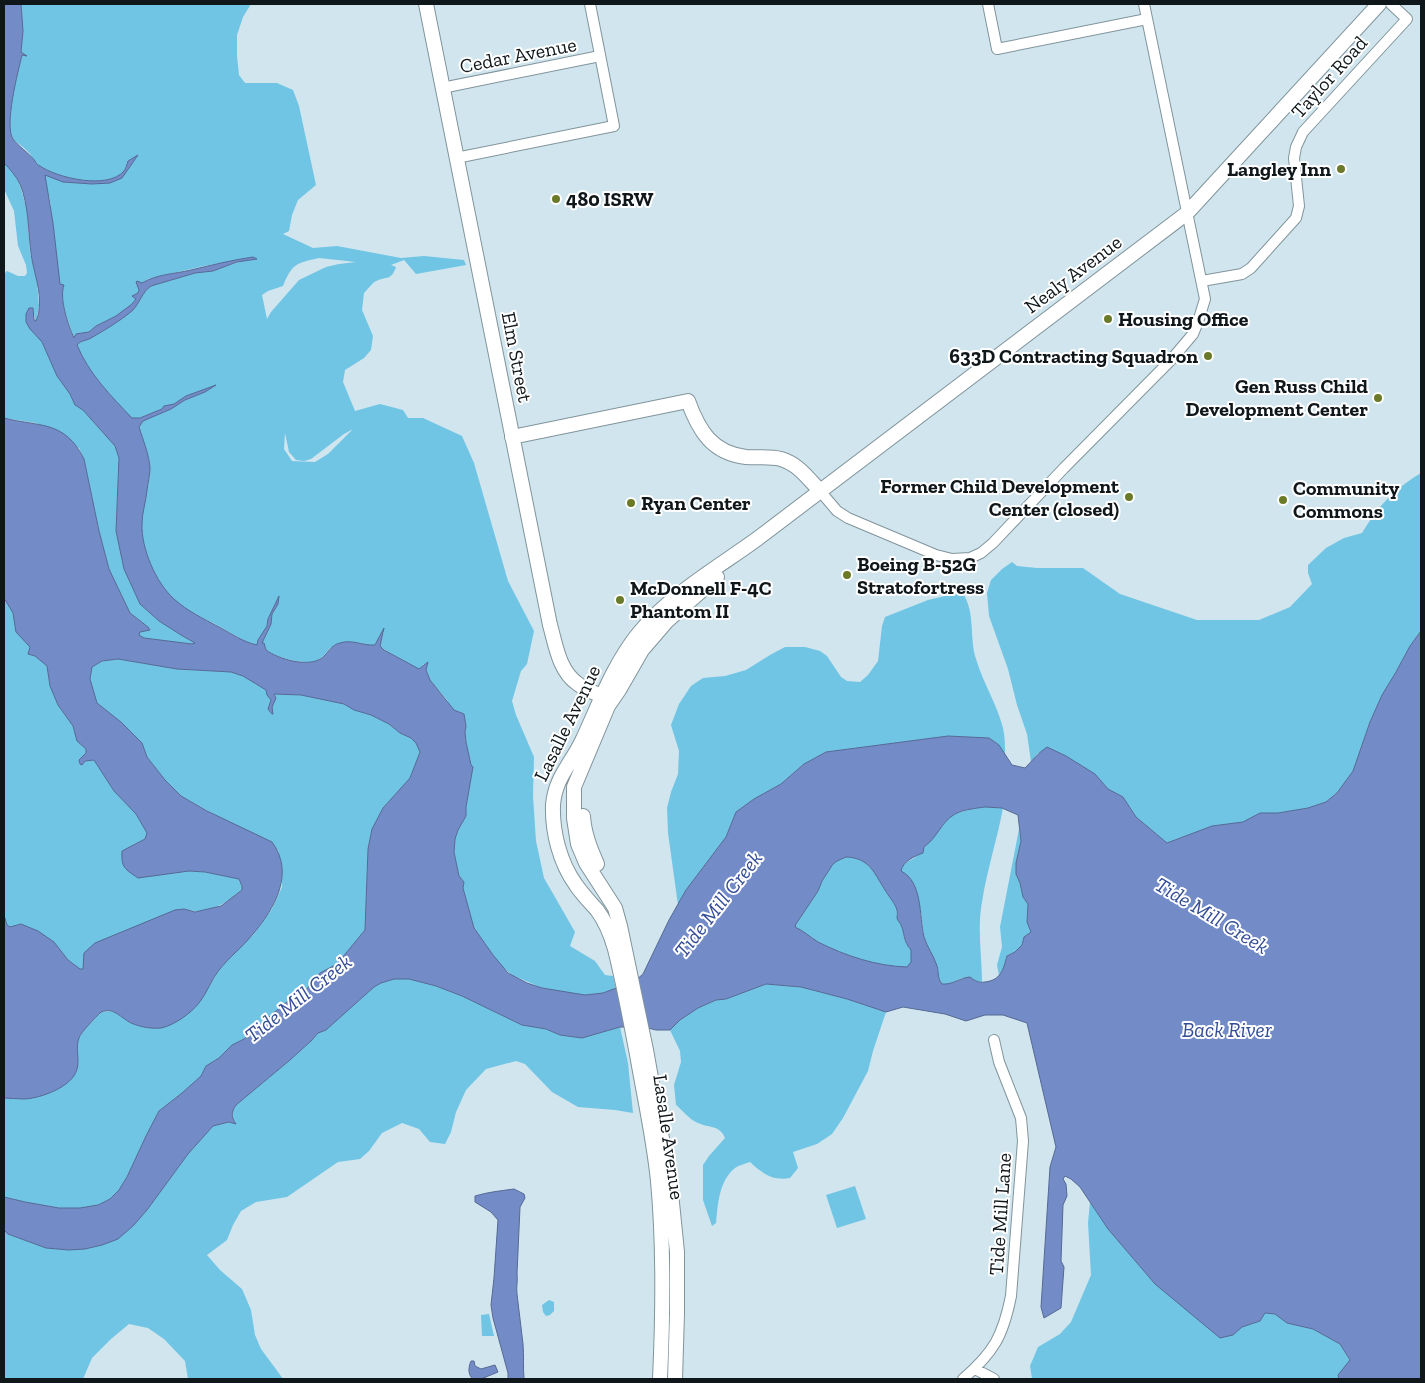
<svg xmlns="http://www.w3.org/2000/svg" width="1425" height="1383" font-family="'Zilla Slab',serif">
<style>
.green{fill:#70c5e5;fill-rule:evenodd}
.water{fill:#738cc8;stroke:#556994;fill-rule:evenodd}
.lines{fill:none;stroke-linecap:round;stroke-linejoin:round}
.street-casing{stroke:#81949c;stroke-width:12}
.secondary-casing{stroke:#81949c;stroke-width:16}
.street{stroke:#fff;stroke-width:10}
.secondary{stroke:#fff;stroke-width:14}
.poi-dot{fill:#6a7a28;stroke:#fff;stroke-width:2}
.labels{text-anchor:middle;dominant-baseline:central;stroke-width:4;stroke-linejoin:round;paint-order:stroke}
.street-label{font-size:20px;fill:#10171a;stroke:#fff}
.poi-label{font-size:20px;font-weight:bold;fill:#10171a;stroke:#fff;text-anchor:start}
.water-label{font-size:21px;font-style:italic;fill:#334d97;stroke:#fff}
</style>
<rect width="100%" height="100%" fill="#d0e5ed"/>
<path class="green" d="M21 4H251L243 17 237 35V56L239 75 245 83H277L293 90 299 106 316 185 298 200 292 215 289 231 283 234 313 248 337 246 401 258 424 256 464 260 466 265 416 274 404 260 391 265 396 267C391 281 387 276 376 281 372 283 367 290 364 293L362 310 373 336 371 350 364 358 345 370 343 382 355 411 380 404 403 410 408 418H423L462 436 474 463 508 581 534 631 527 664 521 671 512 701 516 715 534 757 533 796 536 841 544 878 575 932 570 946 595 961 605 975 613 976 616 989 603 993 585 995 568 993 542 988 512 975 501 966 493 955 474 928 463 888 464 882 459 876 454 852 455 839 458 830 466 816V807L473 768 471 765 466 742 465 732 466 726 464 714 454 710 450 706 447 700 430 680 424 664 420 669 416 668 385 650 380 646 384 631 375 645 368 646 361 643 330 648C326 653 321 660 315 661 305 665 273 657 266 650 264 648 263 645 262 643L271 624 272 614 278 604 268 619 267 626 258 640 257 645 248 643C237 637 226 630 215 624 200 617 184 610 172 598 153 579 138 540 142 513 144 499 150 483 150 468 149 454 143 440 139 427L143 421 171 409 192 396 205 392 186 396 181 401 174 404 165 406 162 409 139 418 132 419C111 396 89 374 77 345 81 340 86 341 91 338 105 330 120 321 132 311 140 303 142 292 151 286L195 273 213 271 253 257 204 266 148 279 142 283 136 282 139 290 138 293 132 296 136 299 132 304 116 316 96 326 89 332 76 334 74 338 65 312 56 258 50 201 44 177 45 174 63 182 92 184 122 178 137 156 128 161C127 164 126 169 124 172 108 190 56 178 40 166 35 163 33 158 30 154 27 150 23 147 19 144 17 142 14 141 13 138 4 124 18 72 22 55H26L21 52 23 31ZM319 258 356 262 339 264 326 267 299 280 271 312 267 319 262 295 268 291 283 286C292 264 296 263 319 258ZM353 429 328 454 315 462 292 461 284 449 285 433 289 452 296 460 304 461 311 459 344 434Z
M4 163 11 169 19 183 27 209 30 252 37 282 39 306 36 322 35 320 33 308 30 329 42 342 57 376 70 394 75 405 83 410 115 446 119 458 116 531 124 569 140 604 159 621 181 635 196 643 192 644 144 638 139 635V632L149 630 148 627 130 613 109 569 99 531 84 459 79 448 36 423 4 418V274L7 271 18 276H25L27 273 26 265 18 246 14 211 4 189Z
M1421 473V631L1410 646 1396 672 1382 695 1370 722 1353 771 1337 793 1326 802 1308 808 1278 813H1260L1244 822 1212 826 1167 843 1136 817 1123 797 1108 789 1095 774 1038 753 1031 762 1027 734 1017 705 1008 669 989 616 987 593 991 580 1002 569 1012 562 1017 566 1037 568H1083L1120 594 1197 620H1259L1290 607 1312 584 1308 573V565L1326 548 1344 538 1362 533C1379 505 1393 490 1421 473Z
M962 592C976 612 969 637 976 659 983 683 997 704 1003 728 1005 737 1005 745 1005 755L999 745 989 738 948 736 826 752 804 764 781 784 754 799 736 812 726 837 686 890 678 905 668 833 667 808 671 792 678 774 679 751 671 725 679 704 691 686 703 678 725 676 746 670 770 655 785 647H805L820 651 827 656 841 677 847 681 860 682 868 675 878 661 882 626 885 617 928 600Z
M4 598 13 613 17 632 30 647 35 656 47 666 50 686 58 705 73 726 77 741 86 749 85 761 94 760 114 791 136 814 147 833 145 839 122 851 189 871 205 872 239 879 242 886V890C224 904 208 916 184 909L84 969H80L68 960 54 942 21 924 10 927 7 925 4 915Z
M118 659 177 669 231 672 243 676 266 690 271 700 268 709 273 713 271 707 276 698 274 694 301 695 344 704 354 710 371 715 389 724 400 733 411 738 416 743 420 752 410 778 383 808 372 829 368 849 365 930 337 964 320 973 306 990 284 1004 244 1039 232 1045 219 1058 206 1066 201 1076 182 1093 159 1111 146 1136 127 1177 119 1191 110 1199 98 1205 80 1208H59L25 1202 4 1197V1098L77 1070C78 1062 76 1053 77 1045 79 1032 93 1022 101 1012L112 1011 131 1023 150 1028 199 1003 219 970 237 949 253 935 272 909 282 887V869L278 850 181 796 165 780 147 757 142 743 121 722 96 703 90 679 92 667 102 661Z
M985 807 1003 808C997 840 987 870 982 902 977 929 982 956 982 982L962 978 949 984H942L939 981 937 966 924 938 921 912 915 887 901 871C903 861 912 861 918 855L951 815 970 809Z
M1019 829 1021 841 1016 863V874L1020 883 1023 897 1028 904 1027 922 1031 932 1024 937 1022 945 1015 952 1007 956 1005 965 999 976 997 965 1002 947 1000 927Z
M846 857C870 858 874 873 885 890 889 897 895 903 897 910 898 913 897 916 897 918 898 922 900 922 901 925 905 934 903 941 911 950V962L907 968C876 966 846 956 818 942 810 937 804 931 795 927L796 924 818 891 822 881 833 864 837 861Z
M394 979H409L436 986 462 996 522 1025 546 1029 560 1035 582 1038 620 1027 628 1063 633 1113 615 1110 578 1107 552 1092 525 1064 516 1061 486 1069 466 1090 456 1112 451 1132 445 1144 430 1142 419 1129 402 1123 382 1133 369 1151 360 1159 338 1162 287 1197 256 1202 241 1211 233 1225 227 1240 207 1255 220 1270 242 1289 251 1310 255 1335 261 1349 278 1372 283 1379H188L185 1361 164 1339 148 1328 129 1324 111 1339 92 1358 83 1379H4V1230L8 1234 46 1248 69 1250 85 1249 102 1245 134 1225 147 1210 188 1154 213 1126 230 1122 235 1123C232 1116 231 1112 236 1105L290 1060 311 1041 318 1033 326 1030 374 987 381 983Z
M766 984 801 987 847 999 886 1012 873 1051 868 1071 843 1118 832 1134 817 1144 793 1152 798 1168 790 1178C772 1181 762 1173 750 1162 745 1164 739 1165 735 1168 719 1181 718 1203 716 1223L712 1226 703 1200V1165L709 1156 725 1138C720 1125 709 1128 698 1123 690 1120 682 1110 676 1105L674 1085 681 1062 680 1051 670 1030 680 1020 698 1008 716 1000 726 999Z
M855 1186 866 1219 837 1228 826 1195Z
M1090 1202 1108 1229 1155 1284 1233 1335 1242 1327 1260 1321 1265 1313 1275 1314 1287 1323 1313 1329 1340 1344 1350 1361 1338 1375 1339 1379H1032L1030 1366 1038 1347 1060 1334 1071 1322 1091 1275 1088 1223Z
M549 1300 554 1302V1311L550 1315 546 1316 543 1312 542 1305Z
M489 1314 494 1336H482L481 1315Z"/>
<path class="water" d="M4 4H21L23 31 21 52 27 56 22 55C18 72 4 125 13 139 17 145 29 153 35 161 36 163 37 165 40 166 57 178 108 190 124 171 126 169 127 164 128 161L138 155 122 178 110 183 92 184 63 182 45 175 53 223 60 284 64 285C59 298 68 325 74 338L76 334 89 332 96 326 116 316 132 304 136 299 132 296 138 293 139 290 136 282 137 281 142 283C157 274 175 274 191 270 212 265 232 260 253 257L257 259 237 262 213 271 195 273 151 286C142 292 140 303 132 311 120 321 105 330 91 338 86 341 81 340 77 345 89 374 111 396 132 418H140L152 413 162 409 164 406 174 404 186 396 216 385 205 392 185 400 171 409 143 421 139 427C143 440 149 454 150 468 150 474 148 483 147 490 146 502 142 512 142 524 141 548 156 583 174 599 187 611 204 619 219 627 232 634 243 642 257 645L258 640 267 626 268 619 279 596 278 604 272 614 271 624 262 643H264L266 650C278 659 308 668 322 658 328 653 331 645 340 643 352 639 363 646 375 645L384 628 380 646 384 650 419 669 428 662 426 670 430 680 454 710 464 714 466 726 465 732 466 742 471 765 473 767 466 807V816L458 830 455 839 454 852 459 876 464 882 463 888 474 928 493 955 508 973 527 983 542 988 585 995 603 993 635 981 643 974 669 920 686 890 726 837 736 812 754 799 781 784 804 764 826 752 948 736 989 738 999 745 1012 765 1025 768C1033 760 1038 753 1047 747L1066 756 1095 774 1108 789 1123 797 1136 817 1167 843 1212 826 1243 822 1260 813H1278L1308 808 1326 802 1337 793 1353 771 1370 722 1382 695 1396 672 1410 646 1421 631V1379H1339L1338 1375 1350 1360 1340 1344 1313 1329 1287 1323 1275 1314 1265 1313 1260 1321 1242 1327 1233 1335 1220 1338 1155 1284 1108 1229 1080 1187 1071 1179 1065 1176 1063 1179 1066 1184 1067 1196 1063 1205 1061 1261 1064 1267 1061 1308 1044 1318 1041 1307 1050 1167 1056 1147 1027 1023 1003 1015H985L966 1021 945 1014 903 1007 886 1012 847 999 801 987 766 984 726 999 716 1000 698 1008 680 1020 670 1030H656L644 1027H620L582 1038 560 1035 546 1029 522 1025 462 996 436 986 409 979H394L381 983 374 987 326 1030 318 1033 311 1041 290 1060 236 1105C231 1112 231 1117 236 1124L229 1122 213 1126 188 1154 147 1210 134 1225 118 1239 102 1245 85 1249 69 1250 46 1248 8 1234 4 1230V1197L25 1202 59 1208H80L98 1205 110 1199 119 1190 127 1177 146 1136 159 1111 182 1093 201 1076 206 1066 219 1058 232 1045 244 1039 284 1004 306 990 320 973 337 964 365 930 368 849 372 829 383 808 410 778 420 752 416 743 411 738 400 733 389 724 371 715 354 710 344 704 301 695 274 694 276 698 272 707 273 714H272L268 709 271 700 267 695 266 690 243 676 231 672 177 669 118 659 102 661 92 667 90 679 97 703 121 722 142 743 147 757 165 780 181 796 207 811 272 842C295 873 275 908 253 934 243 947 229 957 219 970 211 980 207 993 199 1003 191 1013 175 1025 161 1028 152 1029 140 1027 131 1023 125 1020 119 1014 112 1011 108 1010 104 1011 101 1012 95 1018 81 1032 79 1038 75 1048 80 1059 77 1069 73 1087 39 1099 23 1099 17 1099 10 1098 4 1098V915L7 925 10 927 21 924 38 931 54 942 68 960 80 969H83L84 953 95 943 175 910 184 909 195 912 221 906 242 890V886L239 879 205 872 189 871 138 878C125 869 121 868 122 851L145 839 147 833 136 814 114 791 94 760 85 761 82 765 80 764 79 760 86 753V749L77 741 73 726 58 705 50 686 47 666 35 656 28 654 30 647 16 632 13 613 4 598V418C39 427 65 420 84 459L99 531 109 569 130 613 148 627 150 630 140 632 139 635 144 638 192 644 195 643 181 635 159 621 140 604 124 569 116 531 119 458 115 446 83 410 75 405 70 394 57 376 42 342 30 329 26 322V314L29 308H33L34 320 36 321C37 318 39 314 39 310 42 291 33 271 31 253 28 230 29 206 20 184 16 176 10 169 4 163ZM985 807 1002 808 1018 815 1021 841 1016 863V874L1020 883 1023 897 1028 904 1027 922 1031 932 1024 937 1022 945 1015 952 1007 956C1003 970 1001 980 985 982 979 983 975 981 970 977 959 978 953 985 942 984 937 978 939 972 937 966 934 956 927 947 924 937 919 916 923 882 901 871 903 861 915 856 923 853L924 847C931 842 935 836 940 829 953 810 964 810 985 807ZM846 857C870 858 874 873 885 890 889 897 895 903 897 910 898 913 897 916 897 918 898 922 900 922 901 925 905 934 903 941 911 950V962L907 967C876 966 846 956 818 942 810 937 804 931 795 927L796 924 818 891 822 881 833 864 837 861Z
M514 1189 524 1194 525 1198 520 1207 517 1274C518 1280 516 1287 517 1294 519 1311 521 1327 523 1344 524 1355 523 1368 524 1379H508V1373L493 1318 491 1305 494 1278 498 1220 491 1212 475 1202V1196C488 1192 500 1191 514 1189Z
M471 1361H474L475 1366 481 1369 495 1365 498 1372 481 1379H473C468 1375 468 1368 471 1361Z"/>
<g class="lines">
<g class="street-casing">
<path id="street" d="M988 4 997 49 1147 19
M442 88 600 56
M456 158 614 126 590 4
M1202 281 1242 274 1251 268 1296 218 1299 206 1294 158 1296 147 1303 132 1407 19 1391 4
M820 491 837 511 848 518 936 555 952 559 970 558 981 553 993 543 1064 468 1171 360 1193 334 1198 322 1205 299 1144 4
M975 1369 994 1379
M963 1379C994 1352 1003 1336 1011 1296L1023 1141 1021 1118 999 1062 994 1040"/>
</g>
<g class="secondary-casing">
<path id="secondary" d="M426 4 550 625C556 646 559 671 578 684 585 690 594 693 603 696
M512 437 688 401C699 431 712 453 746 457 758 458 769 456 781 459 798 464 808 478 820 491
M583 816C584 833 590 848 597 864
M660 1379C663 1314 664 1246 658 1181 654 1140 645 1100 638 1060 631 1023 624 985 615 949 611 935 606 922 597 910 590 902 582 894 576 885 560 863 552 832 553 805 555 778 571 764 582 741 599 705 613 665 639 633 671 594 717 568 757 539L1187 213 1379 4
M675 1379 677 1313V1252L670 1183 646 1050 620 926 615 908 586 863 578 844 574 818V787L608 706 619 690 642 650 667 621 717 577"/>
</g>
<use href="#street" class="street"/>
<use href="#secondary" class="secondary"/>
</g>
<g class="poi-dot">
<circle cx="1341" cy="169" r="5"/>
<circle cx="556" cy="199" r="5"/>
<circle cx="1108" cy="319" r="5"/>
<circle cx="1208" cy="356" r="5"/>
<circle cx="1378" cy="398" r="5"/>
<circle cx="1129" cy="497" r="5"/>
<circle cx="1283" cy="500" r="5"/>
<circle cx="631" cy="503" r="5"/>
<circle cx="847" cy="575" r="5"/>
<circle cx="620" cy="600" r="5"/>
</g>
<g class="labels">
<g class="street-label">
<text transform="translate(518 55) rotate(-11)">Cedar Avenue</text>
<text transform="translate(1329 77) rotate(-48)">Taylor Road</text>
<text transform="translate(1073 274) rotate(-37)">Nealy Avenue</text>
<text transform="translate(517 357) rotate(79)">Elm Street</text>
<text transform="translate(567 723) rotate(-64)">Lasalle Avenue</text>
<text transform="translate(669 1137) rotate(82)">Lasalle Avenue</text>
<text transform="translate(1000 1214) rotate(-86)">Tide Mill Lane</text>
</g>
<g class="poi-label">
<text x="1331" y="169" text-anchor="end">Langley Inn</text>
<text x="566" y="199">480 ISRW</text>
<text x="1118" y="319">Housing Office</text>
<text x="1198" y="356" text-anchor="end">633D Contracting Squadron</text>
<text x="1368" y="386" text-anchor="end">Gen Russ Child<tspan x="1368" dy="23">Development Center</tspan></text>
<text x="1119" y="486" text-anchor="end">Former Child Development<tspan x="1119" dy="23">Center (closed)</tspan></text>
<text x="1293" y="488">Community<tspan x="1293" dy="23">Commons</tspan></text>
<text x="641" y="503">Ryan Center</text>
<text x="857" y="564">Boeing B-52G<tspan x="857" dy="23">Stratofortress</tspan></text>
<text x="630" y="588">McDonnell F-4C<tspan x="630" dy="23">Phantom II</tspan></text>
</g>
<g class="water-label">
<text transform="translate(718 904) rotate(-52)">Tide Mill Creek</text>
<text transform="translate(1212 915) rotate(31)">Tide Mill Creek</text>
<text transform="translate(298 998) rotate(-38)">Tide Mill Creek</text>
<text x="1227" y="1029">Back River</text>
</g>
</g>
<rect width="1425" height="1383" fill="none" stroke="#10171a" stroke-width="10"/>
</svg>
